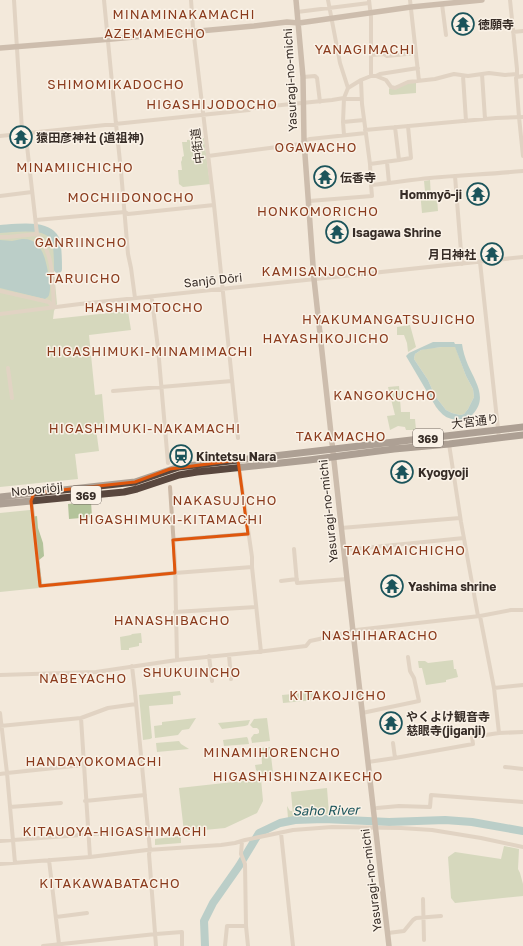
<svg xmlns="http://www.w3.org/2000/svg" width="523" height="946" font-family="'Golos Text','Noto Sans JP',sans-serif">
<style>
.green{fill:#b3c39a}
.water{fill:#78adb1;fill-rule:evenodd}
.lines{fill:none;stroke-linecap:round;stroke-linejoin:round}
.river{stroke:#78adb1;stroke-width:8}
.street{stroke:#ccb9a6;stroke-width:4}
.secondary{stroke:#9f8877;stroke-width:5.5}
.highway{stroke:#59473e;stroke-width:7}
.marked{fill:none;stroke:#df570d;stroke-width:3;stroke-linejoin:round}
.labels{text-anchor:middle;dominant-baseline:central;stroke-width:3;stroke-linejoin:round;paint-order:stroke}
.shield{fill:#faf2e7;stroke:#726861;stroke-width:1}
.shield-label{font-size:11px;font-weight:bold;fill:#372d27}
.poi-label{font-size:12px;font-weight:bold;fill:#372d27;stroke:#faf2e7;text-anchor:start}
.street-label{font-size:12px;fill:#372d27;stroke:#faf2e7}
.neighbourhood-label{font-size:13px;letter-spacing:1px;fill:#8a3b1d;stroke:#faf2e7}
.water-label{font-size:13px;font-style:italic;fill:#1b545b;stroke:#faf2e7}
</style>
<rect width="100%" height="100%" fill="#f3e9db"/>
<path class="green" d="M416 81V93L391 95 389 94V89L391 87Z
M204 138 210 184 183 187 179 184 178 170H182L181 162 182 160V157L184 156 182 142H187V140Z
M430 180 431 197H437L438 211 422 213 420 191H425L424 181Z
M34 226C44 229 53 231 57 241L60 271H54L57 304 54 311 53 319 128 311 131 330 89 335 95 395 102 394 105 428 96 429 99 451 75 454 78 479 0 487V228Z
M410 325 416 347 408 352 407 343 404 335H397V327Z
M455 346 466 376 473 389 474 397 468 409 464 414 460 415 452 413 446 410 435 396 428 380 414 359 415 354 421 350 429 348Z
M399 386 401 412H410V419H415L416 430H406L405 427 398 426 390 430 387 416 395 415 388 387Z
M91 502 92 517 69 519 68 504Z
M30 510 31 517 37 516 38 528 43 543 44 556 39 560 42 583H38L39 588 0 592V513Z
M141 633 142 643H139V646L129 648V650H121L120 637 131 635 132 634Z
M453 660 454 669H456L458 677 446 680V682L426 685 422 668H419L418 661H425L428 663Z
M180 691 181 695 173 696V704L149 706 152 738 150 739 143 740 139 695Z
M314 692 315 700 283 703 282 695Z
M196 718 189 729 182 730 178 735 155 738 154 726 162 725V722Z
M267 718 270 741 252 743 251 738 254 734H257L259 733V730L257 728H253L250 725 254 719Z
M250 720 248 725 245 726 222 729 218 723Z
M247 737 248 739 249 744 224 746 223 740Z
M179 741 181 744 189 749 157 752 156 743Z
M270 747 273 773 262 775 256 770 255 765 262 764 261 748Z
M261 779 263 801 257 813 225 828 184 832 179 788Z
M327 788 329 814 288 818 287 806 290 811H292L293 815 291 792Z
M181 836V843L155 845V839Z
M504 846 519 849 518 869 520 873 523 884V896L455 903 451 898 448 857 455 852 501 859Z"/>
<path class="water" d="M22 239C41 238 45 257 48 272 50 279 51 288 49 295 48 297 48 297 45 299L0 288V240L12 241Z
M433 342H454L455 344H462C463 351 465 358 468 365 475 381 488 398 473 414 469 418 466 420 460 420 447 419 444 417 436 407L406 356 409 353ZM441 347H455L466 376 473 389 474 397 468 409 464 414 460 415 452 413 446 410 435 396 428 380 414 359 415 354 421 350Z"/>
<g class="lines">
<path class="river" d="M0 229C15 228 50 222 56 241 58 249 58 260 58 269
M205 946 204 921 213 903 239 866 259 833 280 823 295 820 324 819 389 822 445 820 472 822 523 831"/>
<path class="street" d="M14 0 22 130 26 137 37 234C55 256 52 281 54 307
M104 0 116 124 121 171 128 254 131 268 135 298
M191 0 193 28 214 205 238 438
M328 0 340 63 348 88
M369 0 371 17V76
M410 0 419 81
M510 0 517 69V77L516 78 519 117 523 156
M442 4 446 35
M297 12 369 3
M513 32 523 31
M371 55 384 54 387 56 416 53
M482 74 485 119
M376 76 380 74 418 68
M463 76 466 121
M303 77 315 76 317 78 320 102
M517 77 523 76
M361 80 362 104 370 164 371 185
M344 98 343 122 344 135
M344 99H362
M343 122 364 120
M365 130 496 118 523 117
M0 136C83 127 166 119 249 110L251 108 332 100 344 98 348 88 361 80 371 76H376L386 80 391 87 395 88 408 82 435 79 454 74 468 76 489 73 505 75 517 74
M208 156 301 144 304 141 310 139 366 133
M399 160 411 158 408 126
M387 162 389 183
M370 164 399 160 395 127
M455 176 462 264
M0 196 32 192
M309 201 372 196 371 185C391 183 410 180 430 178 461 175 492 174 523 171
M36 220 125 212 128 214 214 205
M0 237H8L37 234
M480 262 499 438
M0 291 49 302 53 307
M152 300 158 348 168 463
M0 314 80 304 523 257
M8 368 12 398
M113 391 232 381
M449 444 461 522 478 616
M170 487 175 562 177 660
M31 499 40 586 175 573 252 567V557L239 467
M341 528 460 518
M173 540 248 534
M294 549 297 583 347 579
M344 550 464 538
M252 567 261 652
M281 581 297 579
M175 612 256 607
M229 655 231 679
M209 656 212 681
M132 666 135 692 150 850 149 854 156 946
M0 675 96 672 177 660 257 652 306 646 310 641 338 635 356 630 480 616 511 610H523
M494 688 523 685
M0 713 7 773 15 863
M362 713 419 701 414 678 410 671 408 657
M81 718 90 857
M0 726 81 718 108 708 136 704
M499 733 523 732
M393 743 395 758
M368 762 395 758 473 744 472 737 499 733 494 688 480 616
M505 767 523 769
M0 774 7 773 83 765
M85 801 145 795
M10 807 61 803
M377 808 399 806 430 807 431 795 523 802
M281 833 293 946
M0 841 148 830
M49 860 59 944
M0 864 90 857 147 850 221 845 235 843 245 840 293 830 332 827 401 828 432 830 481 838 523 847
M423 899 424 940
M56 917 87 913
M246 926 248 946
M388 933 404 931 413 920 416 918 441 916
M43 946 156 934 182 932V946
M225 946 227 926H246L245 864 241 854 242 841"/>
<path class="secondary" d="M296 0 303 77 304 141 314 279 347 579 389 946
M0 48 112 39 254 26 287 22 299 23 411 7 482 0"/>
<path class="highway" d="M0 497 135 482 179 467 523 427
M0 504 124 492 137 489 179 475 197 472 309 460 394 449 449 444 523 435"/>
</g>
<path d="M0 0H523V946H0ZM238 460 248 534 173 540 175 573 40 586 31 501 34 493 135 482 170 469Z" fill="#f3e9db" fill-opacity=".55" fill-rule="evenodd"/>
<path class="marked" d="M238 460 248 534 173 540 175 573 40 586 31 501 34 493 135 482 170 469Z"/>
<defs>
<g id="temple-ring" transform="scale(1.15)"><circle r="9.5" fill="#faf2e7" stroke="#1b545b" stroke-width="1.5"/><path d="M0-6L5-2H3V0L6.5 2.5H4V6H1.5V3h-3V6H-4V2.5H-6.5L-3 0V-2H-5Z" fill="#1b545b"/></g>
<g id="station-ring" transform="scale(1.15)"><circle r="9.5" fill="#faf2e7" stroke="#1b545b" stroke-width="1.5"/><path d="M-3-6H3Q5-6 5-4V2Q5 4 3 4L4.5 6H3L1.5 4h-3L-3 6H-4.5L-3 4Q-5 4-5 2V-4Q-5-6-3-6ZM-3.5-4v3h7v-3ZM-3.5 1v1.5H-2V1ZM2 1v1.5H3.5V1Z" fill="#1b545b"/></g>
</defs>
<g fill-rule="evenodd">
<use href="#temple-ring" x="463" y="24"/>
<use href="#temple-ring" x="21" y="137"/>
<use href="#temple-ring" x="325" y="177"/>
<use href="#temple-ring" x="478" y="194"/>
<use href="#temple-ring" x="337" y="232"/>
<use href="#temple-ring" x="492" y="254"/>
<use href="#station-ring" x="181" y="456"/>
<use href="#temple-ring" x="402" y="472"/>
<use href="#temple-ring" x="392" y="586"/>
<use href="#temple-ring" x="391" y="723"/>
</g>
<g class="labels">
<g class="shield">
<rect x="413" y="429" width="30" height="18" rx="3"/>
<rect x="71" y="486" width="30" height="18" rx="3"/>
</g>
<g class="shield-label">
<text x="428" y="438">369</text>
<text x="86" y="495">369</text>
</g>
<g class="poi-label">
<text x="478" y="24">徳願寺</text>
<text x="36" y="137">猿田彦神社 (道祖神)</text>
<text x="340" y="177">伝香寺</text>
<text x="462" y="194" text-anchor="end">Hommyō-ji</text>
<text x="352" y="232">Isagawa Shrine</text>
<text x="476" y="254" text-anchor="end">月日神社</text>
<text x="196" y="456">Kintetsu Nara</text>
<text x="418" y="472">Kyogyoji</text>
<text x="408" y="586">Yashima shrine</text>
<text x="406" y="716">やくよけ観音寺<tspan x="406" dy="14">慈眼寺(jiganji)</tspan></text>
</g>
<g class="street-label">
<text transform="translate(290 80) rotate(-93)">Yasuragi-no-michi</text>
<text transform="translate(197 146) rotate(-97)">中街道</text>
<text transform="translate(213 280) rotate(-6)">Sanjō Dōri</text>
<text transform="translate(475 421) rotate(-7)">大宮通り</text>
<text transform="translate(37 489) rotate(-6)">Noboriōji</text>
<text transform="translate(328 511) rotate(-96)">Yasuragi-no-michi</text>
<text transform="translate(371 880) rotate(-97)">Yasuragi-no-michi</text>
</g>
<g class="neighbourhood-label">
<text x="184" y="14">MINAMINAKAMACHI</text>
<text x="155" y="33">AZEMAMECHO</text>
<text x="365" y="49">YANAGIMACHI</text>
<text x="116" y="84">SHIMOMIKADOCHO</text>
<text x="212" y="104">HIGASHIJODOCHO</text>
<text x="316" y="147">OGAWACHO</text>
<text x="75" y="167">MINAMIICHICHO</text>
<text x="131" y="197">MOCHIIDONOCHO</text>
<text x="318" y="211">HONKOMORICHO</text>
<text x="81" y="242">GANRIINCHO</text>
<text x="320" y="271">KAMISANJOCHO</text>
<text x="84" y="278">TARUICHO</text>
<text x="144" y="307">HASHIMOTOCHO</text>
<text x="389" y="319">HYAKUMANGATSUJICHO</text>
<text x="326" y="338">HAYASHIKOJICHO</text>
<text x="150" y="351">HIGASHIMUKI-MINAMIMACHI</text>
<text x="385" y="395">KANGOKUCHO</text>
<text x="145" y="428">HIGASHIMUKI-NAKAMACHI</text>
<text x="341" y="436">TAKAMACHO</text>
<text x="225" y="500">NAKASUJICHO</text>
<text x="171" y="519">HIGASHIMUKI-KITAMACHI</text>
<text x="405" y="550">TAKAMAICHICHO</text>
<text x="172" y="620">HANASHIBACHO</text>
<text x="380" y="635">NASHIHARACHO</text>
<text x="192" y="672">SHUKUINCHO</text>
<text x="83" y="678">NABEYACHO</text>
<text x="338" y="695">KITAKOJICHO</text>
<text x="272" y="752">MINAMIHORENCHO</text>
<text x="94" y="761">HANDAYOKOMACHI</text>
<text x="298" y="776">HIGASHISHINZAIKECHO</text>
<text x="115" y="831">KITAUOYA-HIGASHIMACHI</text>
<text x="110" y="883">KITAKAWABATACHO</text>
</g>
<g class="water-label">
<text transform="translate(326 810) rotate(-1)">Saho River</text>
</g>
</g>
</svg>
